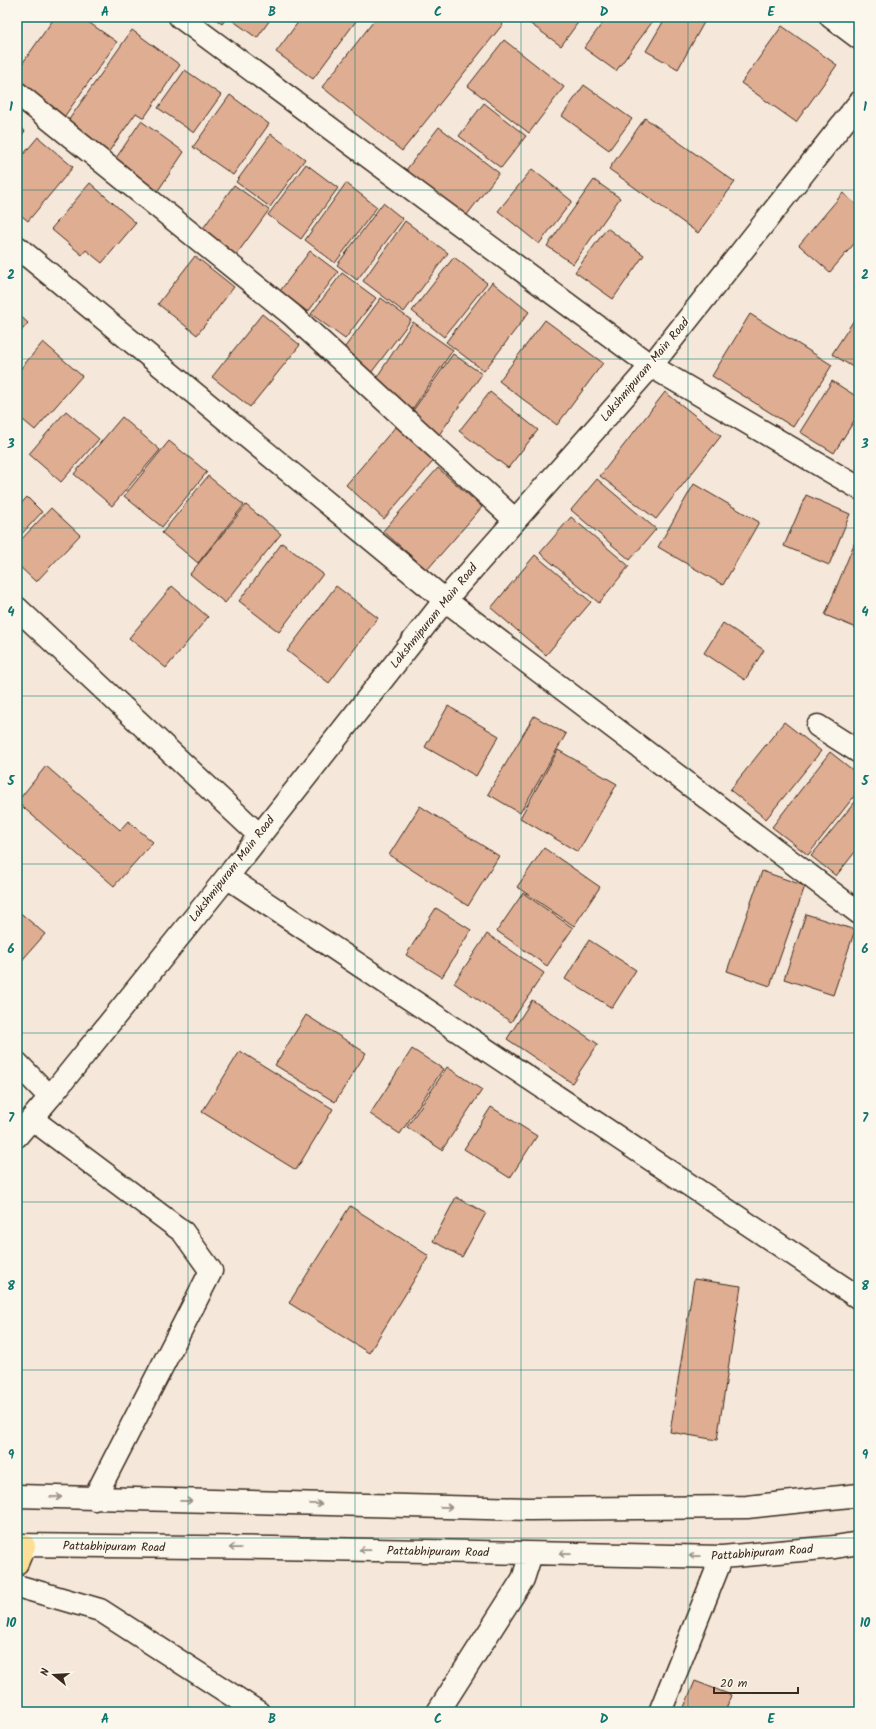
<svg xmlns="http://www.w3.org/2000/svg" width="876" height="1729" font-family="Kalam,sans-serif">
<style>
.building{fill:#dfad92;stroke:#3b2a1e}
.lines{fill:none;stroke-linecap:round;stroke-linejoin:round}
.minor-casing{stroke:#3b2a1e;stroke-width:25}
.major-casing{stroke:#3b2a1e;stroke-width:25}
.minor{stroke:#fbf7ec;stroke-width:22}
.major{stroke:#fdde96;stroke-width:22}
.oneway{stroke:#9b9085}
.grid{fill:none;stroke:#0f766e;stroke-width:1;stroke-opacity:0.55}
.labels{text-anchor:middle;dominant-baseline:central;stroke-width:3.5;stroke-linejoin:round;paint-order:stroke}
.street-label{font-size:12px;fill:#3b2a1e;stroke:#fbf7ec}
.neatline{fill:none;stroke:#0f766e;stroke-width:1.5}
.grid-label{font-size:13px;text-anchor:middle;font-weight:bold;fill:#0f766e}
</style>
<rect width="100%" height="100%" fill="#f5e8da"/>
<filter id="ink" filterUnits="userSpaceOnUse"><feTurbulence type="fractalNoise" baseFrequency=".025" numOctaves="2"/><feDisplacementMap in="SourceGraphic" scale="8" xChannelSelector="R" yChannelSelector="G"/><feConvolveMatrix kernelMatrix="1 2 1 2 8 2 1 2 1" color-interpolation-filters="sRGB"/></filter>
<g filter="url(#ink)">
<path class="building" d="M55 17H81L117 42 52 134 17 109V71Z
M213 17H227L222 24Z
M230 17H272L257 38 229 18Z
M302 17H359L313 79 276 52Z
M377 17H495L503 24 402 151 322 87Z
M521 17H582L561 46Z
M607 17H648L653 21 616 71 584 48Z
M666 17H707L678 69 646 51Z
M782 26 837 65 796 122 741 83Z
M132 30 180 65 144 118 136 113 105 157 63 128Z
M504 40 564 87 529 133 468 86Z
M185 70 221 95 194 133 158 108Z
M584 85 632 119 609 150 562 116Z
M230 95 269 124 233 175 193 147Z
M484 103 526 136 501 168 459 136Z
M645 118 735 182 698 233 609 169Z
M141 121 184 152 155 195 112 164Z
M17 124 25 131 17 141Z
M439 127 499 173 463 220 403 174Z
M271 134 305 159 270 207 236 182Z
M38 137 73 167 28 221 17 212V162Z
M306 164 338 188 301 239 268 215Z
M532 169 572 201 539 244 498 211Z
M594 180 620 198 573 264 547 246Z
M90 183 136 223 102 263 86 250 82 255 51 229Z
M346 183 377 207 335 263 305 240Z
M234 185 269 210 233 259 199 234Z
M843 193 859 207V238L830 272 799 245Z
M383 203 403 219 357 280 337 265Z
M405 221 448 253 404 312 363 281Z
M607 228 644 255 613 299 575 272Z
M310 251 338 272 308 312 280 291Z
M195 256 234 287 197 335 158 304Z
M454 257 487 283 444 337 412 311Z
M342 273 376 298 345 339 311 314Z
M492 282 529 312 484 371 446 342Z
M381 298 411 320 371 373 342 351Z
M17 313 28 323 17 336Z
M262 314 300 345 250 407 212 377Z
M750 314 832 365 793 427 712 376Z
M545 320 603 363 557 425 499 381Z
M854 320 859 323V371L832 354Z
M413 322 453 350 407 417 373 383Z
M43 342 82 376 35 430 17 415V373Z
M453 354 482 374 436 439 407 419Z
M832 381 859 398V413L834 453 800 432Z
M490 392 538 430 508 468 459 431Z
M665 392 721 436 656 519 600 476Z
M66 411 99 439 61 482 29 454Z
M122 417 160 450 112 506 74 474Z
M397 425 436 458 384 519 346 485Z
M169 441 207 472 162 527 124 496Z
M438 468 482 507 427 570 383 531Z
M208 476 244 505 198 563 162 533Z
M597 479 656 529 630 560 571 510Z
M694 484 759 522 723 585 658 547Z
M806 495 850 514 829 565 784 546Z
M27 497 42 512 17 539V508Z
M246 505 281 534 225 603 190 574Z
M51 508 80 535 36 582 17 564V544Z
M571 517 629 566 599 603 540 553Z
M859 532V629L825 615Z
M282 543 323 574 279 632 239 601Z
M535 555 591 602 546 655 491 608Z
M172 586 208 617 166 668 129 638Z
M336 586 378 618 329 683 287 651Z
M723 623 764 650 745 680 704 653Z
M448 706 499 736 476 776 425 747Z
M534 716 566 734 520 813 488 794Z
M784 722 821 751 766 819 730 790Z
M558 750 617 784 578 852 520 818Z
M830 752 859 775V790L808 855 772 827Z
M46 766 120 830 128 821 153 842 114 886 17 802Z
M859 797V847L836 876 811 856Z
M420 806 499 856 468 906 389 855Z
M544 848 600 887 574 926 517 887Z
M762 871 805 886 770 986 727 971Z
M523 893 573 928 547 966 497 931Z
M436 908 471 930 442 977 406 955Z
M17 910 45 934 17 966Z
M806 914 855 930 833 995 784 979Z
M487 934 544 973 511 1022 454 983Z
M589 940 636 970 612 1008 565 979Z
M532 1000 598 1044 572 1083 507 1039Z
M306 1015 366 1053 335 1102 275 1065Z
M412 1049 443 1069 400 1134 370 1114Z
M240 1051 333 1109 296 1170 202 1112Z
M447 1067 482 1090 442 1150 407 1127Z
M491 1107 537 1136 510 1178 464 1149Z
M456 1197 486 1213 462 1257 433 1241Z
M350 1206 429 1256 369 1353 289 1303Z
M694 1279 741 1286 717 1440 670 1432Z
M695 1681 731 1695 725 1712H682Z"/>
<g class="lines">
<g class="minor-casing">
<path id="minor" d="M180 17 651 366 859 488
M831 17 859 38
M17 93 292 315 515 520
M17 247 445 600 859 913
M17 608 259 835
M818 726 859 752
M227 877 859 1298
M17 1063 50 1097
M32 1119 183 1232 211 1271 94 1499
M17 1136 50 1097 227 877 445 600 651 366 859 103
M17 1496 528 1509 747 1507 859 1495
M17 1545 273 1548 722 1557 835 1547 859 1543
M17 1586 100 1610 258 1712
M438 1712 523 1579 531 1554
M660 1712 722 1557"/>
</g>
<g class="major-casing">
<path id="major" d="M17 1563 24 1546"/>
</g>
<use href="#minor" class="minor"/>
<use href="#major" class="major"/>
</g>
<defs><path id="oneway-shaft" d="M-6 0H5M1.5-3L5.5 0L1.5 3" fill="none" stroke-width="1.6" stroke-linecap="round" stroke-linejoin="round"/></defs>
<g class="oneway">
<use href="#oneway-shaft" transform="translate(56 1497) rotate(2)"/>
<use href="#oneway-shaft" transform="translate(186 1501) rotate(1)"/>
<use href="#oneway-shaft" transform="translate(316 1504) rotate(1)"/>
<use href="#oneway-shaft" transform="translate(446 1507) rotate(1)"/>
<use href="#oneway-shaft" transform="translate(235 1548) rotate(-179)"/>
<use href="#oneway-shaft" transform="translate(365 1550) rotate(-179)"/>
<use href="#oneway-shaft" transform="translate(565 1554) rotate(-179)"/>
<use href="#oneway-shaft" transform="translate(695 1556) rotate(-179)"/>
</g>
</g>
<path class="grid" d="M188 17V1712M355 17V1712M521 17V1712M688 17V1712M17 190H859M17 359H859M17 528H859M17 696H859M17 864H859M17 1033H859M17 1202H859M17 1370H859M17 1538H859"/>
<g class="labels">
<g class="street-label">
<text transform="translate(645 370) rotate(-50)">Lakshmipuram Main Road</text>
<text transform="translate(434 616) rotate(-51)">Lakshmipuram Main Road</text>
<text transform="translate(232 869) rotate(-52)">Lakshmipuram Main Road</text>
<text transform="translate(114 1547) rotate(1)">Pattabhipuram Road</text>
<text transform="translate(438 1552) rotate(1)">Pattabhipuram Road</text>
<text transform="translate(762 1553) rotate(-4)">Pattabhipuram Road</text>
</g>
</g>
<rect width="876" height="1729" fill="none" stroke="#fbf7ec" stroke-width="44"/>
<g transform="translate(54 1675) rotate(288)" stroke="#fbf7ec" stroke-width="3" paint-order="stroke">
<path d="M0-3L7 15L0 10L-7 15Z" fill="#3b2a1e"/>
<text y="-6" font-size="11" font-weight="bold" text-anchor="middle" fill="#3b2a1e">N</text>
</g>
<path d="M714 1687v6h84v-6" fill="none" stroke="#3b2a1e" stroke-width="2"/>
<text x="720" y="1687" font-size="12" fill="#3b2a1e" stroke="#fbf7ec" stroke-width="3" paint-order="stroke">20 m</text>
<rect x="22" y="22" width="832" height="1685" class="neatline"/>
<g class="grid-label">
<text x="105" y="16">A</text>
<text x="272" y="16">B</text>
<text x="438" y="16">C</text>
<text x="604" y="16">D</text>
<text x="771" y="16">E</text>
<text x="11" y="111">1</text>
<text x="865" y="111">1</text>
<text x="11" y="279">2</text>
<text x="865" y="279">2</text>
<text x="11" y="448">3</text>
<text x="865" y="448">3</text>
<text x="11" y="616">4</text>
<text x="865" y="616">4</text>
<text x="11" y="785">5</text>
<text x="865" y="785">5</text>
<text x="11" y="953">6</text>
<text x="865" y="953">6</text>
<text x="11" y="1122">7</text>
<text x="865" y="1122">7</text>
<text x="11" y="1290">8</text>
<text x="865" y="1290">8</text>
<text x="11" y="1459">9</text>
<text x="865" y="1459">9</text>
<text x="11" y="1627">10</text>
<text x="865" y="1627">10</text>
<text x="105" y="1723">A</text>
<text x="272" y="1723">B</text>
<text x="438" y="1723">C</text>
<text x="604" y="1723">D</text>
<text x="771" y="1723">E</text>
</g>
</svg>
